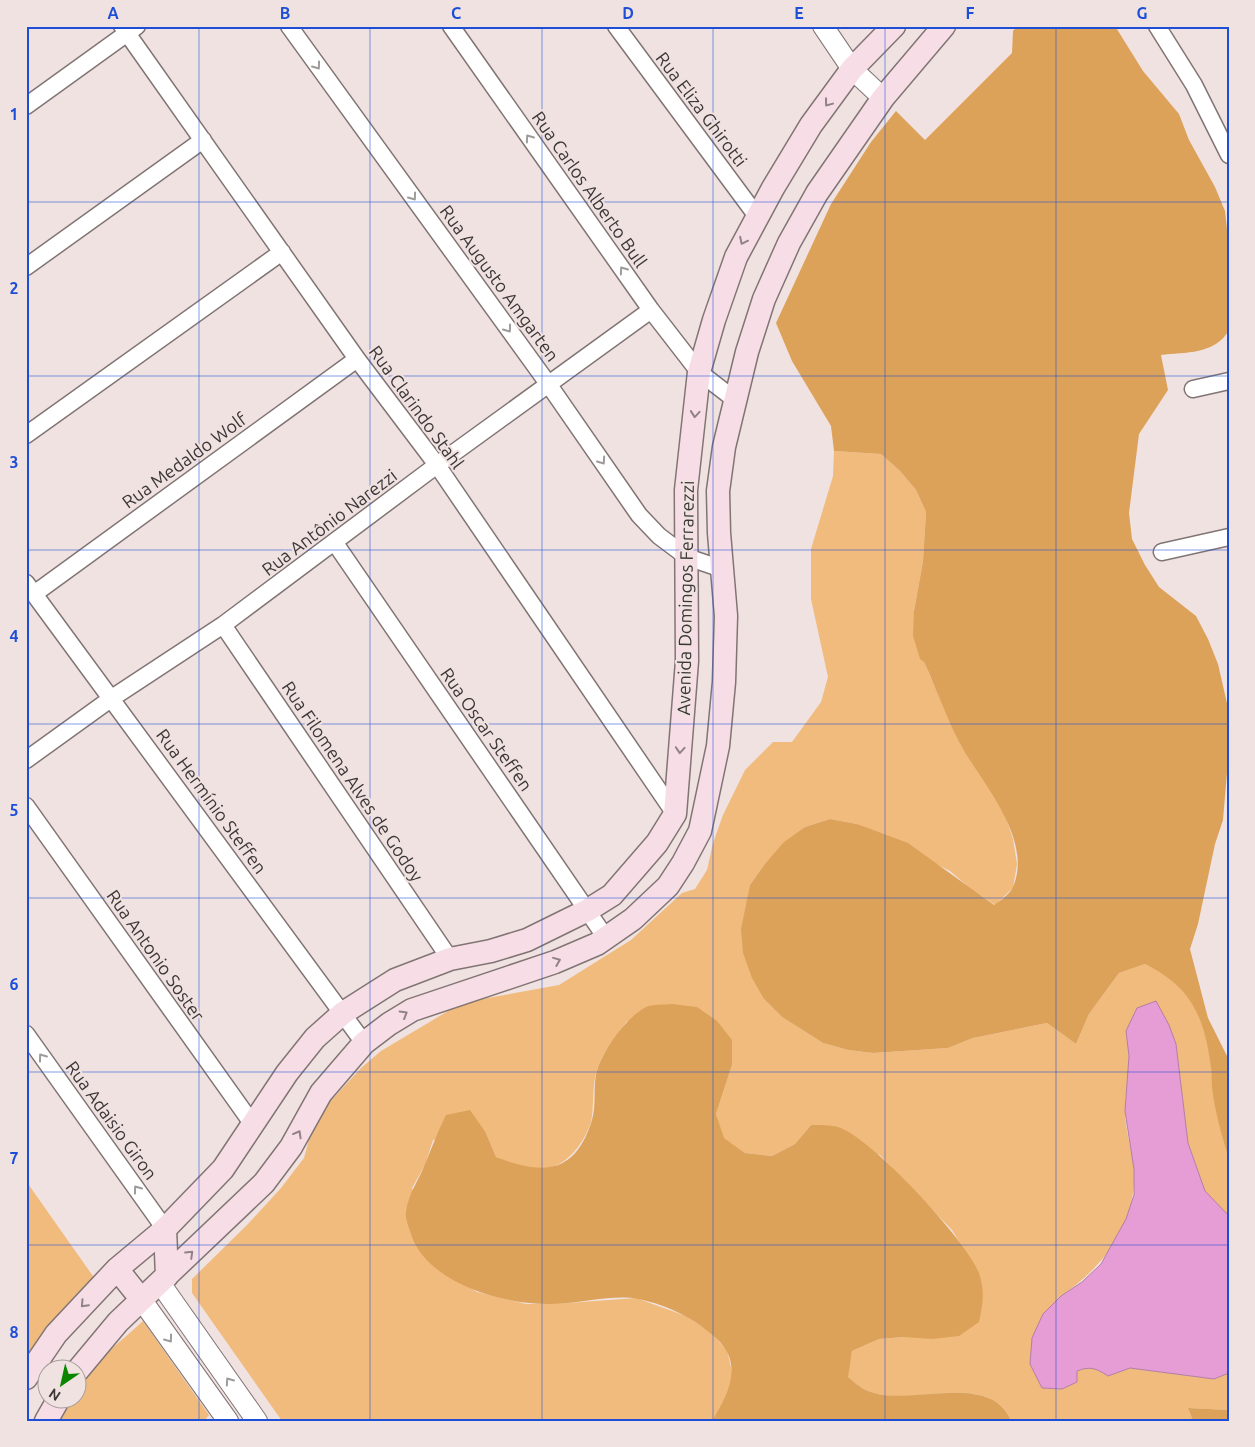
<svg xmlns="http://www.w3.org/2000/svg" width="1255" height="1447" font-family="Ubuntu,sans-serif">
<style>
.green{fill:#f0bb7d}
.forest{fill:#dda259}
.water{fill:#e69cd5;stroke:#b37ea6}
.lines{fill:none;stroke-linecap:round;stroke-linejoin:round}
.minor-casing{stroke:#817574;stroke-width:19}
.tertiary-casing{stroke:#817574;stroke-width:22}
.secondary-casing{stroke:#817574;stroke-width:25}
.minor{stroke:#fff;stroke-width:16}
.tertiary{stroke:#fff;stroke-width:20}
.secondary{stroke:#f7dee6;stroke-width:22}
.oneway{stroke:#9e9b9b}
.oneway2{stroke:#908286}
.grid{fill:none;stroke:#1d4ed8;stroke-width:1;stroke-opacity:0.55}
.labels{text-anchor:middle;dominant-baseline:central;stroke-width:4;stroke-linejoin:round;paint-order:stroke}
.street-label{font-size:18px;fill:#3c3737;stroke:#f0e2e1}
.neatline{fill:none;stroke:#1d4ed8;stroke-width:2}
.grid-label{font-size:16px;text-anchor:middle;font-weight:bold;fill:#1d4ed8}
</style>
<rect width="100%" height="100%" fill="#f0e2e1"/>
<path class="green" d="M834 451 881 454 900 471 916 490 926 512 923 561 914 611 924 662 960 744 992 791 1005 815 1013 839 1017 864 1013 888 995 905 971 889 950 871 857 824 830 819 805 827 764 865 750 885 747 904 764 999 782 1017 823 1043 848 1050 873 1053 948 1048 973 1038 1047 1023 1076 1044 1089 1014 1119 973 1145 964 1168 975 1185 993 1199 1013 1206 1037 1211 1062 1212 1087 1229 1159V1216L1205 1191 1188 1143 1176 1044 1169 1025 1126 1031C1127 1040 1129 1049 1129 1057 1130 1075 1125 1093 1125 1111 1125 1131 1133 1151 1134 1171 1136 1226 1104 1266 1061 1296L1042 1388 1062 1389 1077 1382V1371C1090 1366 1096 1368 1108 1376L1130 1368 1214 1379 1229 1373V1410L1188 1408 1193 1421H1011C988 1367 905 1411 866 1390 859 1387 853 1381 847 1376L852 1351 879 1339 904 1337 978 1272 952 1230 880 1155 811 1125 795 1144 772 1156 745 1153 723 1138 716 1114 732 1065 627 1021C617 1035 604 1050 598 1067 592 1083 594 1099 592 1116 591 1126 584 1139 578 1147 554 1179 528 1169 496 1157L486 1133 433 1140 425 1165 412 1188 453 1278 477 1292 526 1304H554L636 1298 686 1316 709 1331 727 1350 733 1376 725 1401 712 1421H282L192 1293V1279L248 1224 281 1188 304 1158 311 1132 327 1105 361 1068 381 1051 453 1008 482 999 559 985 631 940 682 893 695 889 707 870 713 843 723 815 745 770 773 742H792L821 702 828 677 811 599V549L833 476Z
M26 1181 95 1279 26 1360Z
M143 1321 209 1415 204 1421H60L72 1400H78C78 1373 124 1339 143 1321Z"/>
<path class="forest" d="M1017 26H1115L1143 71 1179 114 1189 140 1215 187 1225 211 1228 238 1229 330C1215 355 1185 352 1161 355L1168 390 1139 434 1129 513 1132 539 1145 565 1159 587 1196 616 1208 639 1218 664 1229 712V749L1223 820 1215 844 1198 924 1190 949 1208 1018 1229 1060V1159C1222 1136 1215 1112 1212 1088 1211 1079 1212 1070 1210 1061 1203 1013 1189 986 1145 964L1119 973 1089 1014 1076 1044 1047 1023 973 1038 948 1048 873 1053 848 1050 823 1043 782 1017 764 999 752 978 743 953 741 929 750 885 764 865 784 842 805 827 830 819 857 824 908 843 994 905C1000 901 1011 893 1013 887 1034 838 980 781 959 742 946 716 936 688 924 662L920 659 913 636 914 611 923 561 926 512 916 490 900 471 881 454 834 451 831 426 792 361 776 323 831 204 871 142 896 111 925 140 1012 53 1013 31Z
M672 1004 697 1007 717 1021 732 1040V1065L716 1114 724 1138 745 1153 772 1156 795 1144 811 1125C819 1125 830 1125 838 1127 871 1137 967 1241 979 1273 985 1291 983 1304 979 1322L959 1336 932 1339 904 1337 879 1339 852 1351 848 1377C853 1381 859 1387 866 1390 905 1410 989 1368 1011 1421H712C727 1397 743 1367 720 1342 698 1320 669 1305 638 1299 614 1294 577 1304 551 1304 504 1305 424 1283 410 1231 408 1225 405 1218 406 1212 408 1194 419 1180 425 1164 432 1147 438 1131 446 1115L470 1110 486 1133 496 1157C543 1175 575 1175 592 1120 597 1104 592 1084 598 1067 607 1045 625 1019 646 1007 652 1004 664 1005 672 1004Z
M1188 1408 1229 1410V1421H1193Z"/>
<path class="water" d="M1156 1001 1169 1025 1176 1044 1188 1143 1205 1191 1229 1216V1373L1214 1379 1130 1368 1108 1376C1096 1368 1090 1366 1077 1371V1382L1062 1389 1042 1388 1030 1364 1032 1338 1043 1314 1061 1296 1082 1282 1101 1264 1126 1219 1134 1195V1169L1125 1111 1129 1056 1126 1031 1137 1008Z"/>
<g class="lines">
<g class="minor-casing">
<path id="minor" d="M122 26 357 359 437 465 675 814
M289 26 549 385 639 515 659 536 687 557 722 569
M451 26 651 310 699 372 734 399
M616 26 756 215
M1157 26 1194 85 1229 155
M26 106 137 26
M26 267 203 140
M1193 389 1229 381
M26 435 282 252
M335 543 606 938
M1162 552 1229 537
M26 583 364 1043
M34 594 357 359
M223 625 450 959
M26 760 112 698 223 625 437 465 651 310
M26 806 254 1126
M26 1034 165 1229"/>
</g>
<g class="tertiary-casing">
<path id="tertiary" d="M823 26 852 69 883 98
M160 1283 257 1421
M141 1299 228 1421"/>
</g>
<g class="secondary-casing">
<path id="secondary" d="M165 1229 167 1276
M117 1269 141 1299
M78 1370 118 1322 264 1183 291 1147 321 1093 364 1043 389 1024 412 1010 555 962 597 944 633 919 668 886 683 863 700 831 718 746 724 682 726 616 719 533 718 491 724 447 747 352 764 299 789 243 817 193 883 98 944 26
M26 1378 56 1334 117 1269 165 1229 223 1169 287 1073 315 1038 343 1013 395 980 450 959 491 951 527 940 588 910 612 895 657 843 675 814 687 661 686 490 699 372 714 320 736 257 773 188 811 125 852 69 894 26
M46 1421 58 1400"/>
</g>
<use href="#minor" class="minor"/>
<use href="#tertiary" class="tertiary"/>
<use href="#secondary" class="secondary"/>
</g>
<defs><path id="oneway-chevron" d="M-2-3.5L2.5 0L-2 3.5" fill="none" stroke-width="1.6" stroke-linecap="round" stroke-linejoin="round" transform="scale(1.25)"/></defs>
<g class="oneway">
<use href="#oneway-chevron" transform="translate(317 66) rotate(54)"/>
<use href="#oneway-chevron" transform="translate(529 138) rotate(-125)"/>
<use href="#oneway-chevron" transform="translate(413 197) rotate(54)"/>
<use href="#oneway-chevron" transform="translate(623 270) rotate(-125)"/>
<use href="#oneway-chevron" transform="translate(508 329) rotate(54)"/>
<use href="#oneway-chevron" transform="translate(602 461) rotate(55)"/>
<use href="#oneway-chevron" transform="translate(42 1057) rotate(-126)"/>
<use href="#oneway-chevron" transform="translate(137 1189) rotate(-126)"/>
<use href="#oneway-chevron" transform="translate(169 1339) rotate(54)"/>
<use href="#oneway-chevron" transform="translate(229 1381) rotate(-125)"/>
</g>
<g class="oneway2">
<use href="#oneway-chevron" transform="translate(828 103) rotate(127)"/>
<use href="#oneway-chevron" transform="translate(743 241) rotate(116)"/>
<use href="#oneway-chevron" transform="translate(695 414) rotate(95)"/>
<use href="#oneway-chevron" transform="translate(680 750) rotate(94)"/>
<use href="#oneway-chevron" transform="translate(557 961) rotate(-22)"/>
<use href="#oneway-chevron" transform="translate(404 1014) rotate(-31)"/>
<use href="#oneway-chevron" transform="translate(298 1134) rotate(-61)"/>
<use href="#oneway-chevron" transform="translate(190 1254) rotate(-44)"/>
<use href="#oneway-chevron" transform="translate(84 1304) rotate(133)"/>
</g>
<path class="grid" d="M199 26V1421M370 26V1421M542 26V1421M713 26V1421M885 26V1421M1056 26V1421M26 202H1229M26 376H1229M26 550H1229M26 724H1229M26 898H1229M26 1072H1229M26 1245H1229"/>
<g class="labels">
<g class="street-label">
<text transform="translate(702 109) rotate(53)">Rua Eliza Ghirotti</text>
<text transform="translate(590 189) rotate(55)">Rua Carlos Alberto Bull</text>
<text transform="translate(500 283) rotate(54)">Rua Augusto Amgarten</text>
<text transform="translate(417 407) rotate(54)">Rua Clarindo Stahl</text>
<text transform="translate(184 460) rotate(-36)">Rua Medaldo Wolf</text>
<text transform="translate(329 522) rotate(-37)">Rua Antônio Narezzi</text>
<text transform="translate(685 598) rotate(-89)">Avenida Domingos Ferrarezzi</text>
<text transform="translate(487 729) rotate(55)">Rua Oscar Steffen</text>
<text transform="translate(353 781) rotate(56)">Rua Filomena Alves de Godoy</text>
<text transform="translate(212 801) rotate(54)">Rua Hermínio Steffen</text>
<text transform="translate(156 955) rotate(55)">Rua Antonio Soster</text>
<text transform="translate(112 1120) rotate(54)">Rua Adaisio Giron</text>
</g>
</g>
<rect width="1255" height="1447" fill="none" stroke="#f0e2e1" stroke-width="55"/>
<g transform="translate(62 1384) rotate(214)"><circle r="24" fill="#f0e2e1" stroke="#a89e9d"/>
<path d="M0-4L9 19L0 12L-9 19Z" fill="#0b8500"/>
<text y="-8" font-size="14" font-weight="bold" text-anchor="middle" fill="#3c3737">N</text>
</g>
<rect x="28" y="28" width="1200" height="1392" class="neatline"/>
<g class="grid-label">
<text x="113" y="19">A</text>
<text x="285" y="19">B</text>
<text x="456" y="19">C</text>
<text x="628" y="19">D</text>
<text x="799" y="19">E</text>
<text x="970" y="19">F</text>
<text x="1142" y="19">G</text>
<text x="14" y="120">1</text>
<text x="14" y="294">2</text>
<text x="14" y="468">3</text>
<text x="14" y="642">4</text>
<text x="14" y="816">5</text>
<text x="14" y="990">6</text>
<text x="14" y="1164">7</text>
<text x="14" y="1338">8</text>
</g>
</svg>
